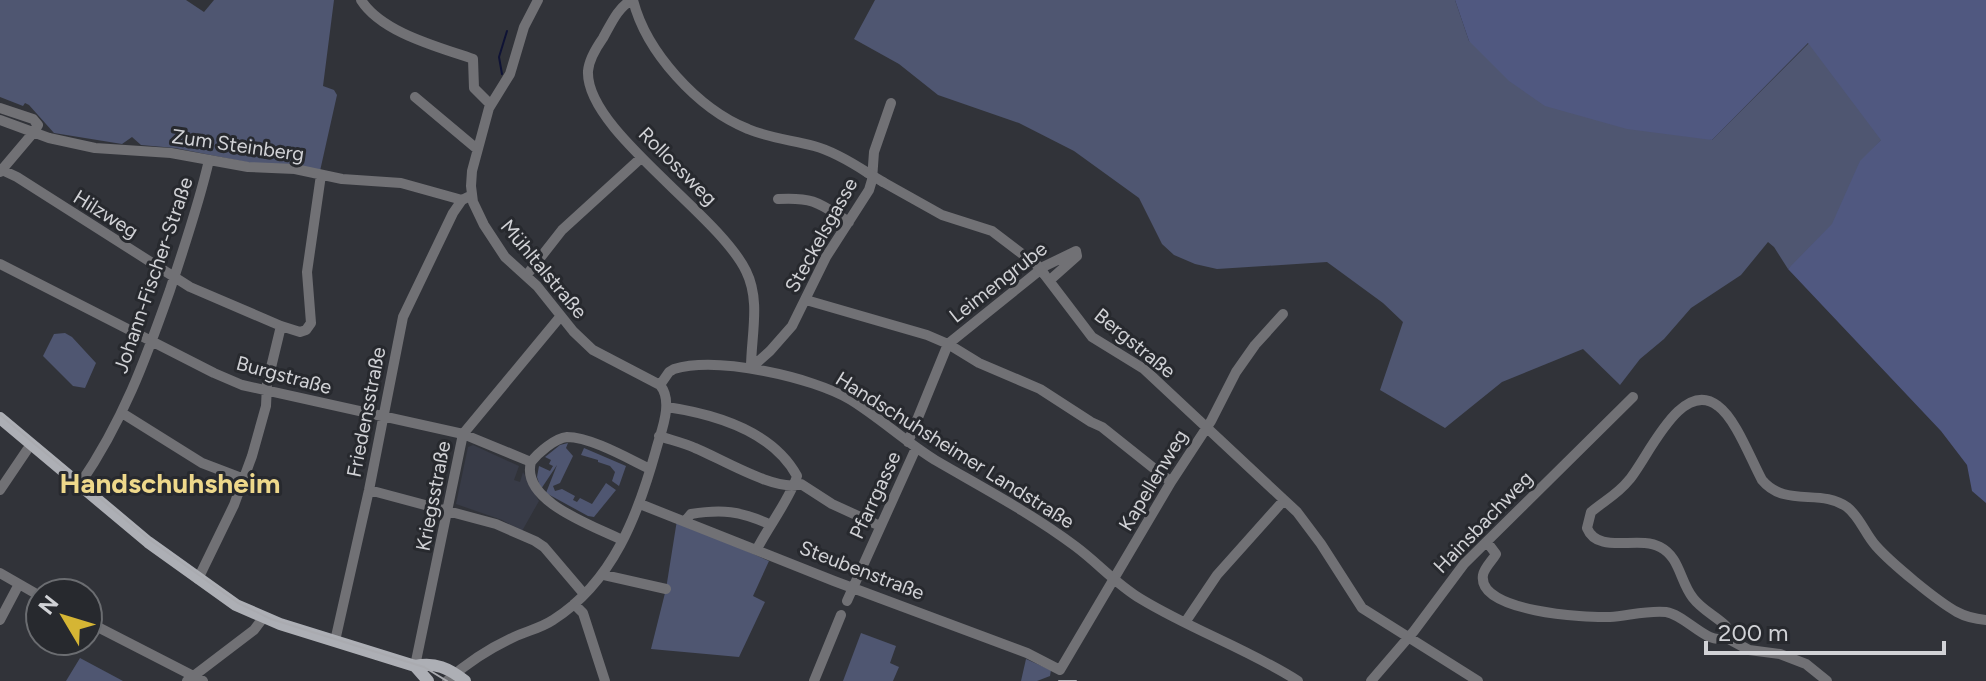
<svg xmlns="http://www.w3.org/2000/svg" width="1986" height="681" font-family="Figtree,sans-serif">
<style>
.built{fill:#383b47}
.green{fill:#4f5671}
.forest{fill:#505880}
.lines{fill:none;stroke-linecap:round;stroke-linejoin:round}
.stream{stroke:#0f1335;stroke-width:2}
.minor{stroke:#717175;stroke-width:10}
.major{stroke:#adafb5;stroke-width:12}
.tram{stroke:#aaabb0;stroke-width:2}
.minor-bridge{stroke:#717175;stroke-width:10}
.labels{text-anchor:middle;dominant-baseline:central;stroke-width:6;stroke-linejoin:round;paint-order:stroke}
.street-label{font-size:20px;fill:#d1d2d6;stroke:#27292e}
.district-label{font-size:28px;font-weight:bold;fill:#eed88b;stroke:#27292e}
</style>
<rect width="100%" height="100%" fill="#313339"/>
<path class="built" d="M473 445 519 466 514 480 520 482 523 472 539 501 522 531 502 520 456 504 468 447Z"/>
<path class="green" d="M0 0H186L204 12 214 0H334L323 86 334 90 337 95 320 171 261 165 175 148 141 145 132 137 122 144 54 133 29 105 25 103 23 106 0 97Z
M875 0H1455L1469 41 1712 140 1814 38 1887 134 1867 155 1834 234 1788 269 1774 247 1768 242 1741 275 1691 308 1664 339 1640 359 1620 385 1583 349 1502 382 1445 428 1380 390 1403 322 1383 303 1327 262 1217 269 1195 264 1174 255 1162 244 1139 198 1074 151 1019 123 938 95 899 64 854 39Z
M65 333 72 337 96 363 85 388 73 386 43 356 54 334Z
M568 443 566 448 573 456 560 483 553 486 555 491 562 489 575 496 573 500 577 502 580 498 592 504 606 483 616 490 594 517 588 516 546 493 557 465 541 489 537 477 539 466 550 471 553 466 549 464 551 460 545 457 560 445Z
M584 448 626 466 619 486 612 481 615 472 610 466 598 462V460L581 455Z
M677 520 769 561 753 596 765 602 739 657 651 649 666 589Z
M861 633 896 646 890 663 899 667 893 681H843Z
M80 658 123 681H66Z
M1026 659 1051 670 1050 676 1037 681H1021Z"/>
<path class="forest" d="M1455 0H1986V503L1972 491 1967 465 1941 431 1788 269 1832 224 1860 161 1881 140 1808 43 1712 140 1627 129 1545 106 1509 81 1469 41Z"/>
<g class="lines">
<path class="stream" d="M502 74 499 57 507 31"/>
<path class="minor" d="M361 0C382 33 439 47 473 59L474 88 491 105
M538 0 524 27 510 74 489 108 472 171 471 186 473 202 484 225 505 257 537 286 573 331 593 350 660 385
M632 0C618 7 611 24 603 38 596 48 589 59 588 71 585 130 718 213 746 271 761 301 751 336 751 368
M633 0C646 52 698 109 748 129 769 138 792 140 814 146 833 151 851 162 868 173
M415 97 477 149
M0 108 33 119 38 125 33 133 0 172
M0 120 49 138 95 148 171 153 248 167 295 169 342 179 401 183 462 200
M0 169 17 177 190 287 281 326 300 332 306 330 311 323 307 272 321 175
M883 182 942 215 992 231 1038 266
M778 199C814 197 819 203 849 222
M0 264 214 373 242 385 463 434 531 462
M1044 274 1092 337 1144 369 1297 512 1321 544 1362 608 1478 681
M526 276 562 230 641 158
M806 300 927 335 948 344 979 363 1040 389 1091 422 1102 427 1171 482
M751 368 770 351 792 326 826 257 869 190 872 180 874 152 891 103
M660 385 669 372 674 369C718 356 812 377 851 400 880 418 906 442 935 460 983 488 1031 513 1075 546 1098 563 1116 584 1141 599 1192 630 1248 649 1298 681
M667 407C714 414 772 430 797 476 791 497 768 527 757 549
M122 413 202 463 244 479
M659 436C671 440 684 443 695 448 720 458 777 493 801 484L832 504 880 526
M908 442 948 344 1045 266 1076 251 1077 256 1050 280
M80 484C123 421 145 361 170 290 184 247 199 204 209 160
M0 490 27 450
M369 490 496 524 535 541 544 547 584 594
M640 504 834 581 1027 653 1060 670
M686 520 691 514C722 509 740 511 769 524
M622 540C594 526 520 501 531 462 538 453 555 438 567 437 591 437 629 459 650 469
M1487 542 1496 554C1492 561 1484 568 1483 575 1477 612 1586 618 1610 617 1627 616 1648 610 1666 612 1686 615 1709 647 1725 637
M0 573 40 596
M604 575 666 589
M198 579 234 505 252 456 266 406 267 384 281 326
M847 601 916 448
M574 604 583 613 605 681
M0 620 19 584
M1186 621 1217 575 1284 500
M88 622 203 681
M1725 637 1726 626C1716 616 1702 610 1693 598 1680 582 1680 557 1660 547 1638 535 1598 555 1587 528L1591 512C1604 501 1618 494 1629 480 1648 458 1681 377 1718 406 1736 419 1751 460 1762 480 1785 508 1821 488 1847 507 1860 517 1865 534 1876 546 1891 563 1937 601 1957 612 1966 617 1976 619 1986 620
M1725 637 1749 650 1780 654 1806 664 1827 681
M335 641 369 490 403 317 453 213 462 200 472 195
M415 666 463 434 560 317
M1060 670 1171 482 1211 421 1236 372 1255 345 1283 314
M187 681 254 630 263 618
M447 681C468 662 488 649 514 637 527 631 541 628 553 620 613 582 638 515 656 450 661 431 674 402 660 385
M814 681 841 615
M1371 681 1414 631 1464 564 1633 397"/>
<path class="major" d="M0 418 148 542 236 605 280 624 415 666C435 662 449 668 465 681
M415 666 428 681"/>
<path class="tram" d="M0 415 150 540 238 603 271 619 424 667 447 681
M1059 681H1076"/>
<path class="minor-bridge" d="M868 173 883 182
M1038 266 1044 274"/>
</g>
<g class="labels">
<g class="street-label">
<text transform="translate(238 145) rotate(8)">Zum Steinberg</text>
<text transform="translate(678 166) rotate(45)">Rollossweg</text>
<text transform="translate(106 214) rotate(32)">Hilzweg</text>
<text transform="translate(821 235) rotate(-61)">Steckelsgasse</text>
<text transform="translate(544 269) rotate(50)">Mühltalstraße</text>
<text transform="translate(153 275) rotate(-71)">Johann-Fischer-Straße</text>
<text transform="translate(998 282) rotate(-38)">Leimengrube</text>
<text transform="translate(1135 343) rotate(39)">Bergstraße</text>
<text transform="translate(284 375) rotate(15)">Burgstraße</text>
<text transform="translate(366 412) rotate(-79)">Friedensstraße</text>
<text transform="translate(955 450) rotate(32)">Handschuhsheimer Landstraße</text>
<text transform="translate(1153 480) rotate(-59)">Kapellenweg</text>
<text transform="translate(875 495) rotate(-65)">Pfarrgasse</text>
<text transform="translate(433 496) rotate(-79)">Kriegsstraße</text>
<text transform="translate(1483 522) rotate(-46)">Hainsbachweg</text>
<text transform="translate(862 570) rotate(21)">Steubenstraße</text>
</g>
<g class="district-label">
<text x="170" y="483">Handschuhsheim</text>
</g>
</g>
<g transform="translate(64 617) rotate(308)"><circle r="38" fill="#27292e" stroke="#6b6d71" stroke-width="2"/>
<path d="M0-6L14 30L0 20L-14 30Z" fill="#d5b534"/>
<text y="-12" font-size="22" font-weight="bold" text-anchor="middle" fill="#d1d2d6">N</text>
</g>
<path d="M1706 641v12h238v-12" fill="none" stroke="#d1d2d6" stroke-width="4"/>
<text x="1718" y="641" font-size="24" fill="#d1d2d6" stroke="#27292e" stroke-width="6" paint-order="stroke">200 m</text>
</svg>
